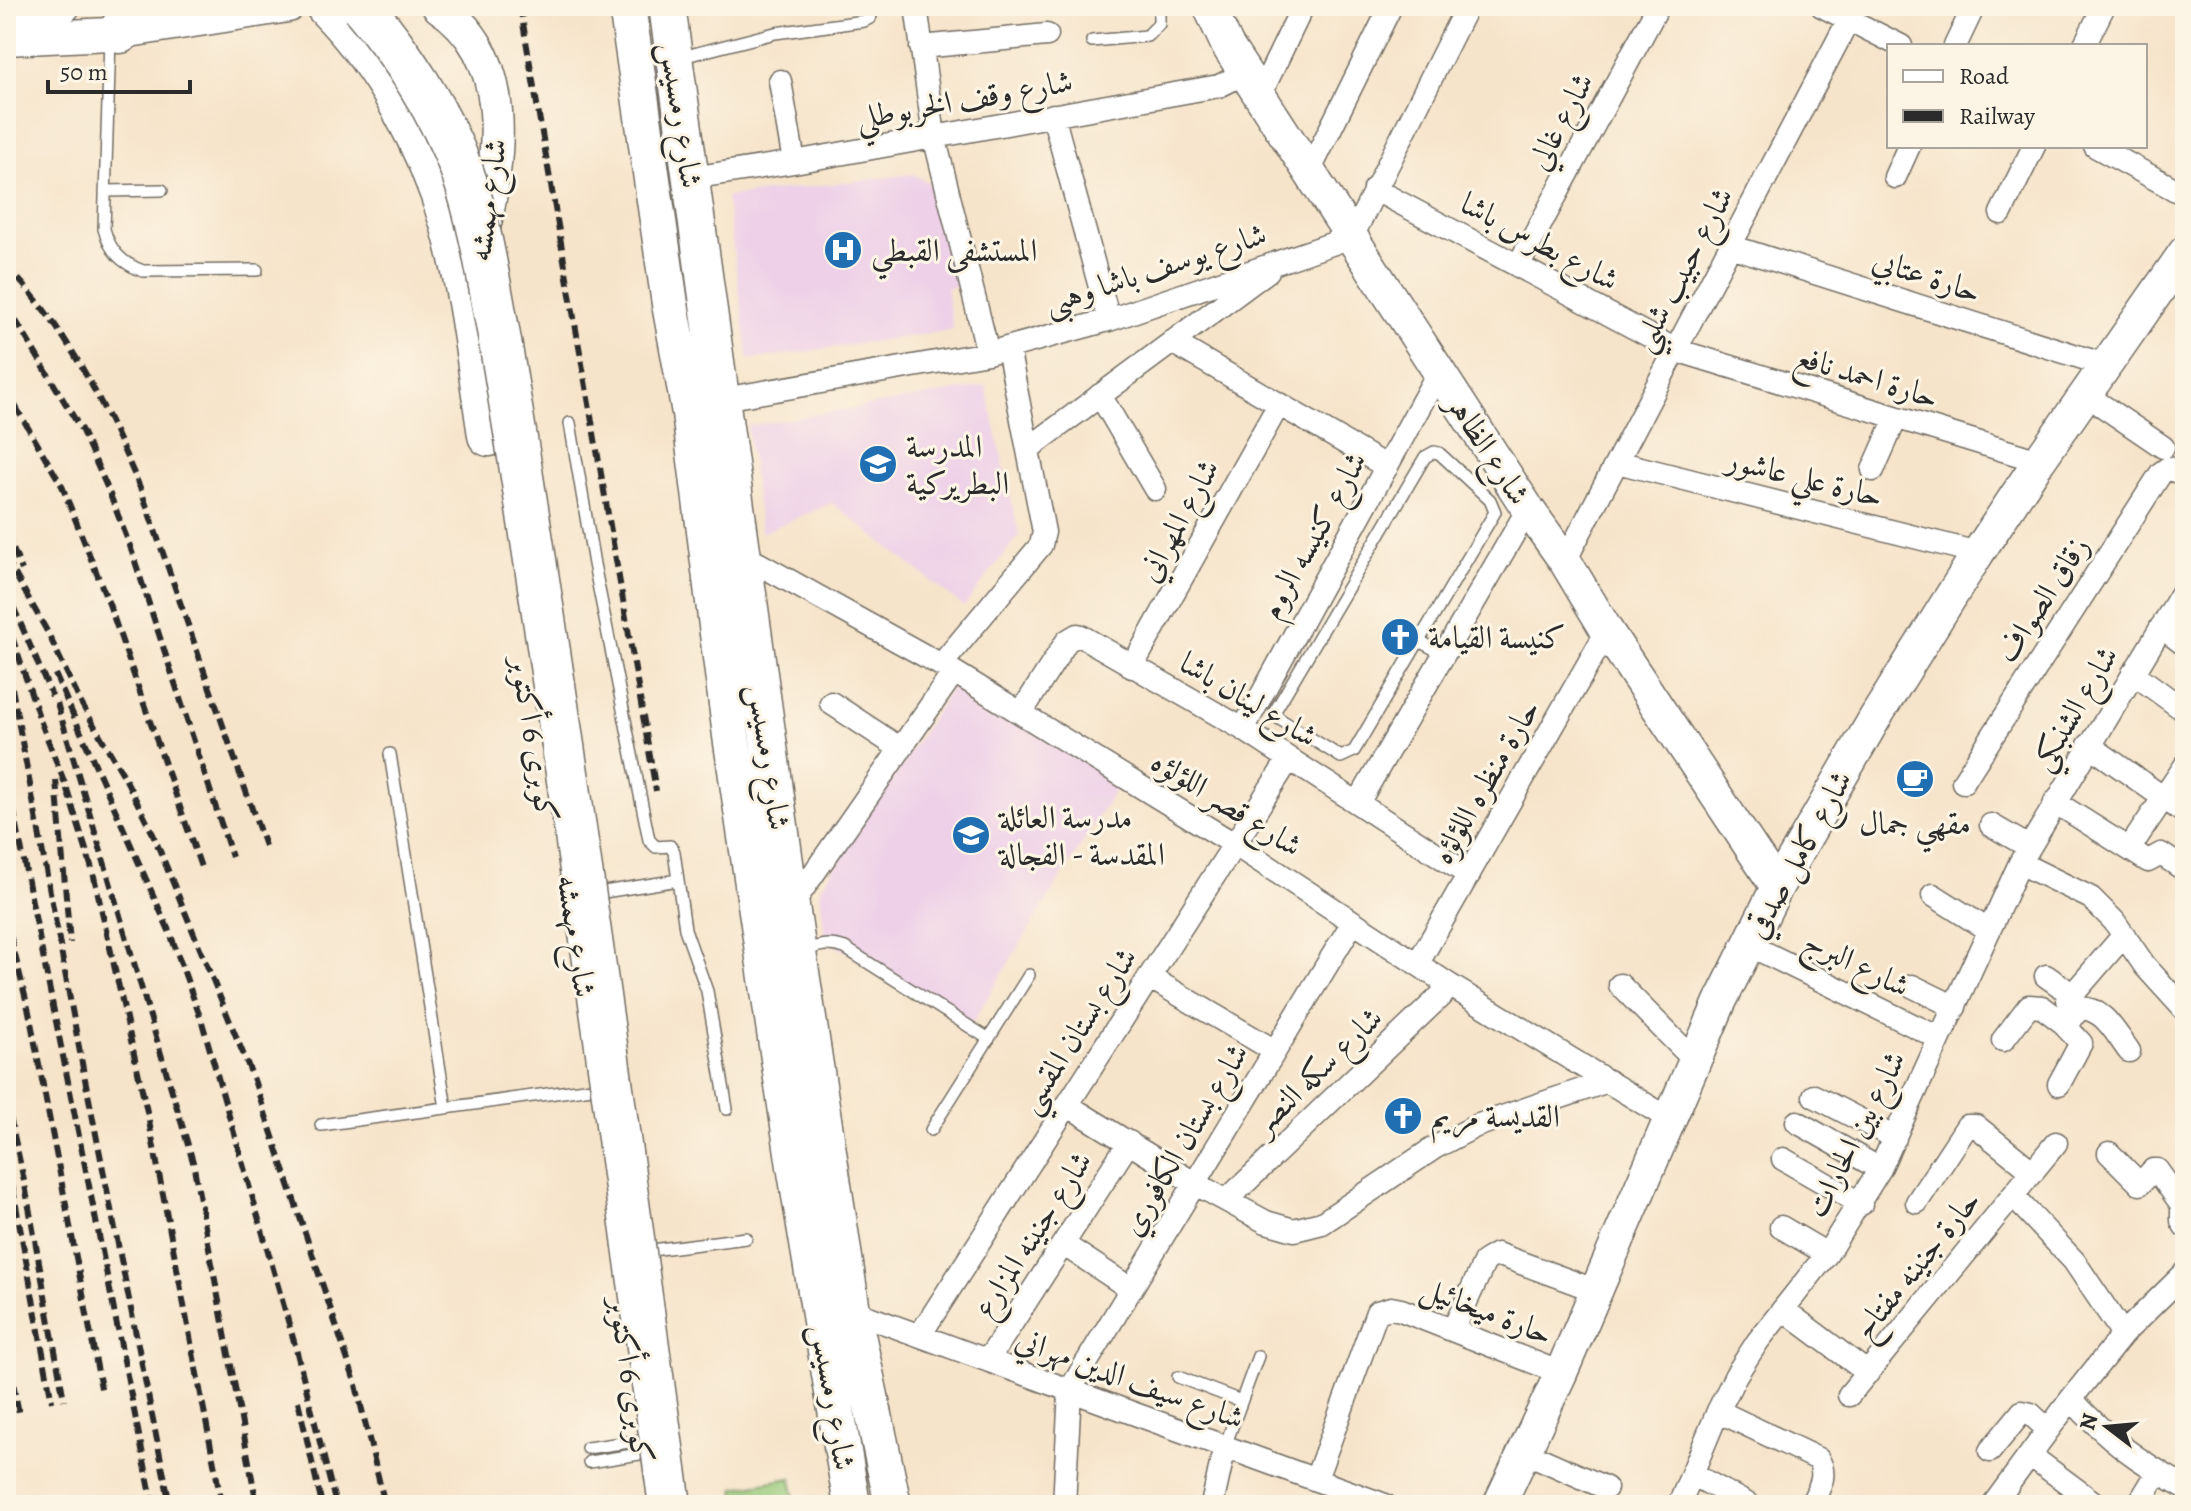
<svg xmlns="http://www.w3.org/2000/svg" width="2191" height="1511" font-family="Alegreya,Amiri,serif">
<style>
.built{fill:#eed0e8}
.green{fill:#96c878;stroke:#607a52;stroke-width:2}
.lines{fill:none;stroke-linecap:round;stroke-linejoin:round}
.lane-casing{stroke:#726c63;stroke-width:14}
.street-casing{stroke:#726c63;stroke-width:25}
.secondary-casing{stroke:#726c63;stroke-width:35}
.primary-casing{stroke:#726c63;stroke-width:39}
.highway-casing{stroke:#726c63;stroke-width:45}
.lane{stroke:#fff;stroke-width:11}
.street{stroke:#fff;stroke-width:22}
.secondary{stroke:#fff;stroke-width:32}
.primary{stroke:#fff;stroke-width:36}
.highway{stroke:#fff;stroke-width:42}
.rail{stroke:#2b2b2b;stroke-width:6;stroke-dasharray:12 6;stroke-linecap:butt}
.highway-bridge-casing{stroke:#726c63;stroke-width:45;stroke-linecap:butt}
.highway-bridge{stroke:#fff;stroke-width:42}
.labels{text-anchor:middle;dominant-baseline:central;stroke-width:6;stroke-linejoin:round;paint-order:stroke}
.street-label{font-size:32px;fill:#2b2b2b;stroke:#fcf5e5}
.poi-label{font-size:32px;fill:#2b2b2b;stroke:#fcf5e5;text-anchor:start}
</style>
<rect width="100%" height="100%" fill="#fcf5e5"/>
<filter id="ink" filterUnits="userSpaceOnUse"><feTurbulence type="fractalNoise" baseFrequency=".0125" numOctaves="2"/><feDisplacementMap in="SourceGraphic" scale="16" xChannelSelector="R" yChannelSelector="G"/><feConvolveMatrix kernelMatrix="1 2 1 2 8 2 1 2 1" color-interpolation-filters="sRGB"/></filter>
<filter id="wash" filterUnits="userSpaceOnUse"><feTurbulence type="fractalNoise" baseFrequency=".006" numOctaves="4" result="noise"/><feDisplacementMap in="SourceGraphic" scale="32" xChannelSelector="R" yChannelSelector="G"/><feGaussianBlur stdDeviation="1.8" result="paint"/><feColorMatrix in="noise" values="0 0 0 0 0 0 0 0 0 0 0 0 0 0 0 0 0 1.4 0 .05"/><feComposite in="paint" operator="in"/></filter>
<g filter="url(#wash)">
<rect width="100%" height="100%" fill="#f6e4ca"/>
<path class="built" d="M913 174 931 184 943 216 961 285 946 288 953 330 749 360 726 197Z
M986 386 1019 535 964 607 832 503 761 533 747 426Z
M956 681 1121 780 972 1023 825 940 820 889Z"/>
<path class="green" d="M791 1478 796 1505H738L735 1488Z"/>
</g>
<g filter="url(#ink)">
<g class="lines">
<g class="lane-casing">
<path id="lane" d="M110 38 104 229C110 251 121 263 143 271L257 270
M1092 41 1147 36 1159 24V6
M678 58 775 33 864 21 870 18 875 6
M105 191 162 190
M570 423 594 564 649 840 656 847 670 846 674 852 685 929 707 991 727 1109
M1434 452 1439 453 1490 500 1495 512 1354 751 1341 757 1278 718 1275 711 1425 457Z
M1419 641 1444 654
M390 754 446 1108
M592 894 678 880
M802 954C816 944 829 943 845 948L989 1039
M321 1125 599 1087
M931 1130 1029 975
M644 1251 746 1238
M1178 1377 1241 1401
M1225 1446 1258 1356
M587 1448 650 1439
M589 1462 652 1452"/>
</g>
<g class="street-casing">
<path id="street" d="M916 6 934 136 988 353
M1822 6 1901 46
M1955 46 1974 6
M2084 46 2104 6
M921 47 1047 35
M780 81 794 162
M1260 95 1303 6
M1053 115 1109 320
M2095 146 2185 195
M1309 172 1391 6
M1895 177 1909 146
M691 178 794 162 1219 86 1245 73
M1374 189 1676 350 2039 461
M2001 213 2034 146
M1730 246 2105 365
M1518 266 1658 6
M1172 342 1387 467
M2085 394 2163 447
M1100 395 1155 489
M723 399 988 353 1109 320 1343 240 1356 229 1467 6
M1028 449 1268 271
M1617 462 1978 553
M1873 470 1896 418
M741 554 954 672 1234 844 1451 986 1671 1120
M1565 561 1856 6
M2161 627 2185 645
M941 665 1041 545 1044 532 1008 348
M1132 667 1279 404
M2133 673 2185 711
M831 703 901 749
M1021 713 1067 641 1077 635 1081 636 1243 729 1469 875
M1243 729 1439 371
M2089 745 2185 813
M1963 782 2161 473 2168 468 2185 475
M2055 802 2148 861 2161 854 2185 870
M1358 803 1528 509
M1991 825 2029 847
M2129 849 2185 766
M2020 863 2091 898 2114 921 2145 966 2185 1010
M1933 895 1988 930
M791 906 954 672
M1747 944 1939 1038
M1418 963 1607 631
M2046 976 2073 995
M1149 977 1275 1051
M1620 985 1695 1061
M1912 986 1955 1007
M2076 1008C2103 1006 2114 1031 2129 1051
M2003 1040 2029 1006 2042 1007 2066 1025
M2059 1084 2081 1043 2066 1027 2077 1011 2068 1000 2124 935
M1814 1096 1895 1138
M1067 1105 1194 1183 1266 1222 1294 1230 1322 1223 1434 1148 1476 1126 1608 1081
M1797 1122 1880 1169
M2109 1153 2140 1184 2153 1170H2157L2182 1205V1221L2185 1226
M1783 1159 1861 1204
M2013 1196 2074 1261 2123 1334
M1227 1200 1451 986
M1917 1202 1967 1126H1976L2033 1172
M1781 1227 1827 1254
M1063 1244 1131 1289
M1784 1310 1868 1373
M852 1311 1385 1505
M1453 1330 1485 1261 1497 1254 1597 1291
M920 1335 1289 759
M988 1360 1129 1142
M1849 1395 2056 1143
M2071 1399C2109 1440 2136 1460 2185 1487
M1718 1411 1818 1459C1828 1476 1819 1488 1811 1505
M1990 1451 2022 1412 2031 1414 2048 1430
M1525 1452 1606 1488
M2031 1456 2097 1505
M1692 1474 1749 1505
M1316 1479 1377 1312 1391 1308 1401 1310 1561 1373
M1064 1505 1070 1390 1353 922
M1212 1505 1225 1446
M1679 1505 1718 1411 1736 1375 1758 1341 1827 1254 1880 1169 2020 863 2185 588
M1993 1505 2071 1399 2123 1334 2185 1273
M2138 1505 2158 1472"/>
</g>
<g class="secondary-casing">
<path id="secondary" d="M438 6C516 57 500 159 482 237
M1209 6 1227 45 1528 509 1565 561 1607 631 1777 887
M6 7 43 8 64 6
M6 39 110 34 288 6
M1499 1505 1561 1373 1720 1002 1777 887 1875 718 1978 553 2039 461 2185 252"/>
</g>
<g class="primary-casing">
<path id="primary" d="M627 6 670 304 690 413 731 736 795 1166 852 1505
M667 6 791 906 852 1311 893 1505"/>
</g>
<g class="highway-casing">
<path id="highway" d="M327 6C385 65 428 145 451 223 471 292 478 364 489 435
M120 32 134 6"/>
</g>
<use href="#lane" class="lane"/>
<use href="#street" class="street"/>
<use href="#secondary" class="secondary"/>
<use href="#primary" class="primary"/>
<use href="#highway" class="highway"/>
<path class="rail" d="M520 6 656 791
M6 266C68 328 107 410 141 490L265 846
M6 304 82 431 107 487 130 546 232 857
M6 390 62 486 109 604 202 870
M6 533 22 570
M6 558 48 633 81 703 124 776 153 834 254 1080 356 1385 385 1505
M6 590 52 696
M6 619 40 720 66 786 93 872 148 1116 222 1505
M55 674 170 933 202 1022 295 1345 336 1505
M12 688 84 1074 170 1505
M57 703 193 1162 257 1505
M6 772 153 1505
M56 780 70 943
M6 918 29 1012 102 1393
M6 1099 25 1185 64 1400
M6 1151 52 1402
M6 1347 19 1413
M298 1401 322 1505"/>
<g class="highway-bridge-casing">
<path id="highway-bridge" d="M362 6C402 53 441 113 462 171 480 223 488 276 498 330 514 422 528 514 542 606 588 905 628 1205 670 1505"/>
</g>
<use href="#highway-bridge" class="highway-bridge"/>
</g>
</g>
<defs>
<g id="hospital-disc" transform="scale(2)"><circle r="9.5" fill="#1f6fb2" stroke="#fcf5e5"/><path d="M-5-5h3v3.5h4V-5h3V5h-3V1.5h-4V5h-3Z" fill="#fff"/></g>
<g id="school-disc" transform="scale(2)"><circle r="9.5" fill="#1f6fb2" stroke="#fcf5e5"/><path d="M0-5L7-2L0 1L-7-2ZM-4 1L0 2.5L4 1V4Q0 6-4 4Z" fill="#fff"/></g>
<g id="church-disc" transform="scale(2)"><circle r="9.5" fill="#1f6fb2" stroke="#fcf5e5"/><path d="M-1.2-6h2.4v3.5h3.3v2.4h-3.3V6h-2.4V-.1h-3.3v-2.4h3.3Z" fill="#fff"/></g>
<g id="cafe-disc" transform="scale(2)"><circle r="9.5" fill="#1f6fb2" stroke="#fcf5e5"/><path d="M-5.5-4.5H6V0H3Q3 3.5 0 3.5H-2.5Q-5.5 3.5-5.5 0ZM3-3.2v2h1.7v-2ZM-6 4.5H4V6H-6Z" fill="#fff"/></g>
</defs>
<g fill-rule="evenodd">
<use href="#hospital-disc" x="843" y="250"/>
<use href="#school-disc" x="878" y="464"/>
<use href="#church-disc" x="1400" y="637"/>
<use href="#cafe-disc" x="1915" y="779"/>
<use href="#school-disc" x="971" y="835"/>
<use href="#church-disc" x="1403" y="1116"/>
</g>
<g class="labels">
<g class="street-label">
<text transform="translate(964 99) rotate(-10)">شارع وقف الخربوطلي</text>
<text transform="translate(682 115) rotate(82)">شارع رمسيس</text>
<text transform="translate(1560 121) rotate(-62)">شارع غالي</text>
<text transform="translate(487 200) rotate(-82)">شارع مهمشه</text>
<text transform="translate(1540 241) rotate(28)">شارع بطرس باشا</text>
<text transform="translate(1155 268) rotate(-18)">شارع يوسف باشا وهبى</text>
<text transform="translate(1682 269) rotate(-62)">شارع حبيب شلبي</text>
<text transform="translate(1927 275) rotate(18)">حارة عتابي</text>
<text transform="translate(1867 376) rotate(17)">حارة احمد نافع</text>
<text transform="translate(1489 449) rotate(57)">شارع الظاهر</text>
<text transform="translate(1805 477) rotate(14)">حارة علي عاشور</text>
<text transform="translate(1178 520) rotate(-61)">شارع المهراني</text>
<text transform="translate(1313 535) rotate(-61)">شارع كنيسه الروم</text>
<text transform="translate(2042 599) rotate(-57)">زقاق الصواف</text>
<text transform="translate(1249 699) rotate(31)">شارع لينان باشا</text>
<text transform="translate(2074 708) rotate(-59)">شارع الشنبكي</text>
<text transform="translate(535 739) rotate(81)">كوبرى 6 أكتوبر</text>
<text transform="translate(770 757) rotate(82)">شارع رمسيس</text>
<text transform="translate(1485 781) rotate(-60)">حارة منظره اللؤلؤه</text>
<text transform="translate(1227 803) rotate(32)">شارع قصر اللؤلؤه</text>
<text transform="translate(1798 854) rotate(-61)">شارع كامل صدقي</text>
<text transform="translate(577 936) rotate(82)">شارع مهمشه</text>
<text transform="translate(1857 963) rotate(26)">شارع البرج</text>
<text transform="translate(1077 1030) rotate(-57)">شارع بستان المقسي</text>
<text transform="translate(1317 1070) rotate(-44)">شارع سكه النصر</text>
<text transform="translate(1855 1134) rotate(-63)">شارع بين الحارات</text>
<text transform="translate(1184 1139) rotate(-59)">شارع بستان الكافوري</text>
<text transform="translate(1032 1234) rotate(-57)">شارع جنينه المزارع</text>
<text transform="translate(1916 1264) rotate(-51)">حارة جنينه مفتاح</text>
<text transform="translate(1487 1310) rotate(21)">حارة ميخائيل</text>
<text transform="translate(1130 1378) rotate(20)">شارع سيف الدين مهراني</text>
<text transform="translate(632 1380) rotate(82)">كوبرى 6 أكتوبر</text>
<text transform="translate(834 1397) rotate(81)">شارع رمسيس</text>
</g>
<g class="poi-label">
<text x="871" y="250">المستشفى القبطي</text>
<text x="906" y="446">المدرسة<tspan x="906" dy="37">البطريركية</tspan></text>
<text x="1428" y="637">كنيسة القيامة</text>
<text x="999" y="817">مدرسة العائلة<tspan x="999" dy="37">المقدسة - الفجالة</tspan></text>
<text x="1915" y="823" text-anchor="middle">مقهي جمال</text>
<text x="1431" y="1116">القديسة مريم</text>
</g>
</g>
<rect width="2191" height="1511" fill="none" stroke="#fcf5e5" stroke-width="32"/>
<rect x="1887" y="44" width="260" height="104" fill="#fcf5e5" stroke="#a8a49b" stroke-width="2"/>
<rect x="1903" y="70" width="40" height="12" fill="#ffffff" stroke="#a8a49b" stroke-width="2"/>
<text x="1959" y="84" font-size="24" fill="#2b2b2b">Road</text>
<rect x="1903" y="110" width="40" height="12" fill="#2b2b2b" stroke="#a8a49b" stroke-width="2"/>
<text x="1959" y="124" font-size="24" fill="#2b2b2b">Railway</text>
<g transform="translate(2107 1427) rotate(286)" stroke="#fcf5e5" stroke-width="6" paint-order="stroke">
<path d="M0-6L14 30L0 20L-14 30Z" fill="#2b2b2b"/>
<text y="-12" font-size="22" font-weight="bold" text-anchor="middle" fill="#2b2b2b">N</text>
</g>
<path d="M48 80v12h142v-12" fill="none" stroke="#2b2b2b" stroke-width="4"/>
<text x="60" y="80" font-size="24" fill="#2b2b2b" stroke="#fcf5e5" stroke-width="6" paint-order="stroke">50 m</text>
</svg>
